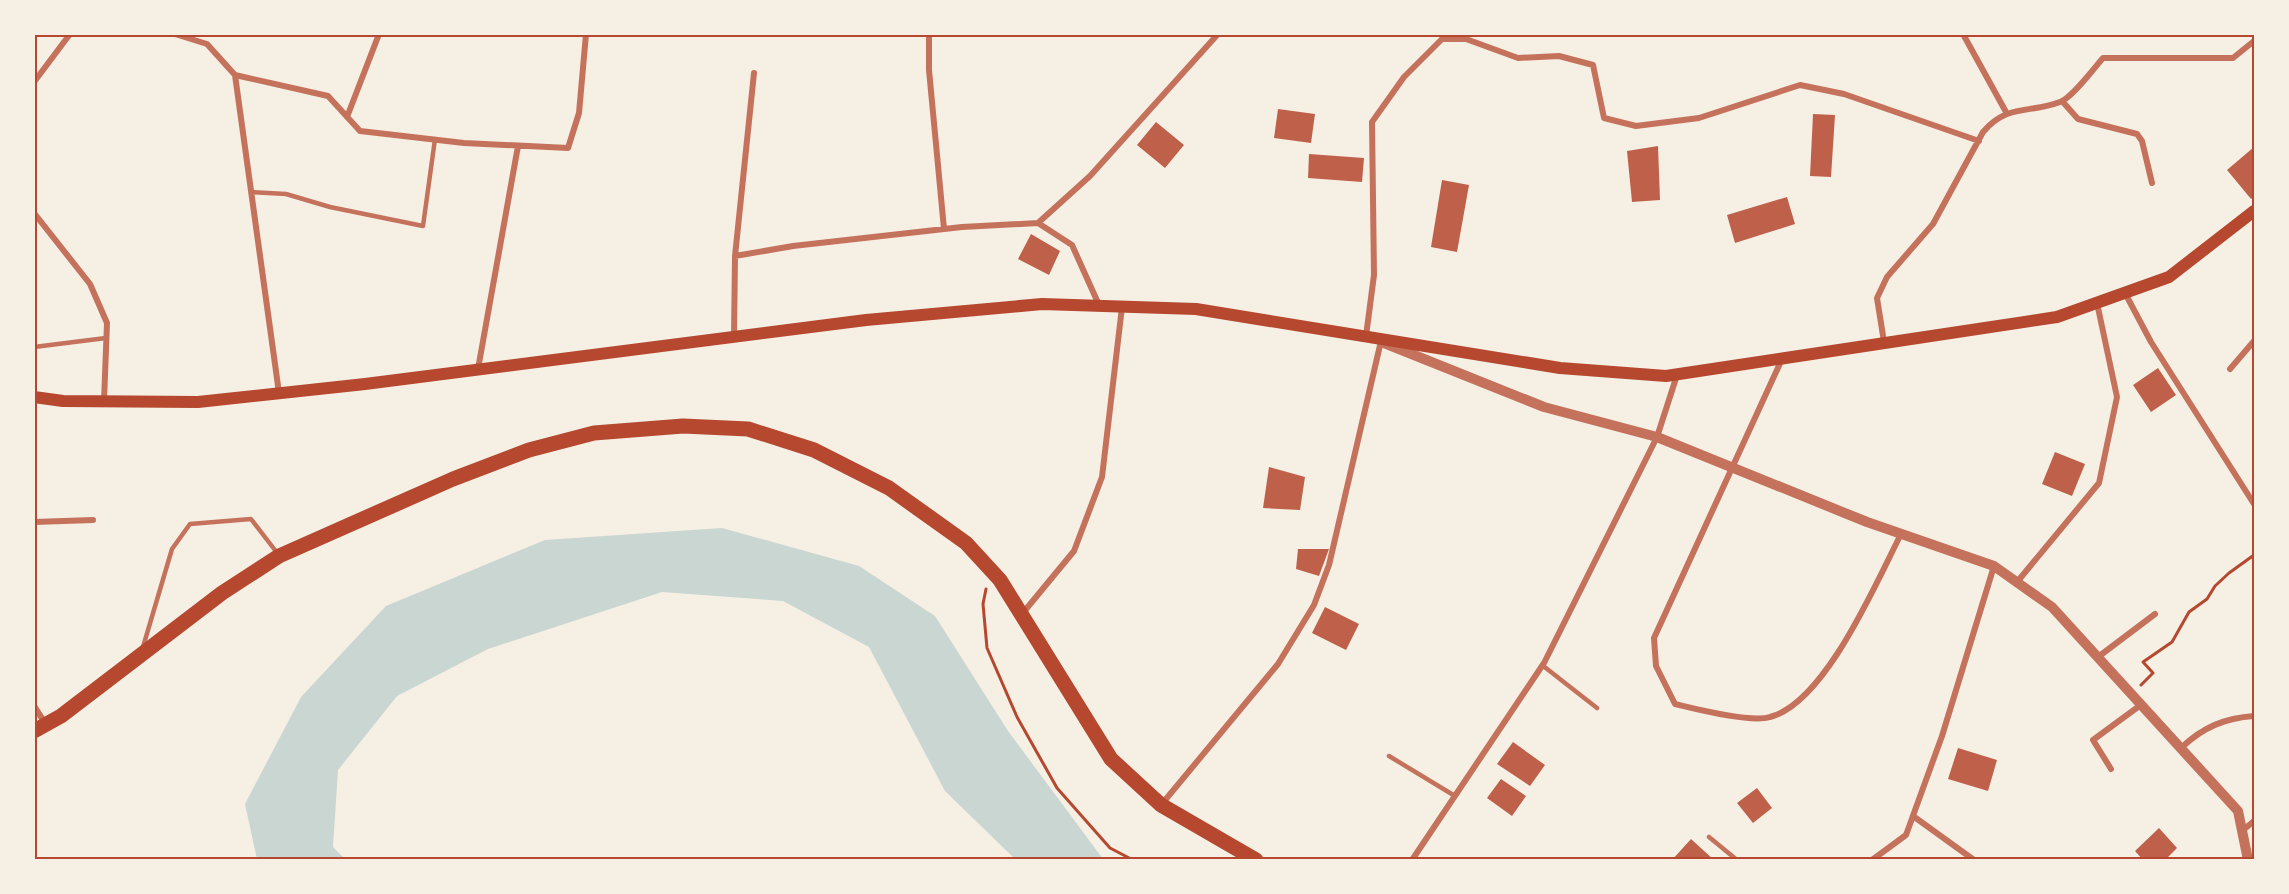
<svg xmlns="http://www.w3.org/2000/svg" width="2289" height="894" font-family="'Space Grotesk',sans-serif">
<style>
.water{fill:#c9d6d2}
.building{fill:#bf614a}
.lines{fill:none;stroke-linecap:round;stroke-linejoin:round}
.path{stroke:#b5482f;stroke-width:3}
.service{stroke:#c5725c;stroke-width:4.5}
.minor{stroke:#c5725c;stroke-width:6}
.tertiary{stroke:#c5725c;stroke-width:10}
.secondary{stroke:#b5482f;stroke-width:12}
.primary{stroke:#b5482f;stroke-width:15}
.neatline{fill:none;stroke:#b5482f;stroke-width:2}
</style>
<rect width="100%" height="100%" fill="#f6efe4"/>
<path class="water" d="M722 528 859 566 935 616 1008 731 1103 859H1015L945 791 869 647 783 601 662 592 488 649 397 696 338 770 333 847 345 859H257L245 804 301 697 386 606 545 540Z"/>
<path class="building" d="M1278 109 1315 114 1311 143 1274 138Z
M1813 114 1835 115 1831 177 1810 176Z
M1156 122 1184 145 1165 168 1137 145Z
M1658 146 1660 200 1632 202 1627 151Z
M2254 147V196L2251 199 2227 170Z
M1309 154 1364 158 1362 182 1308 178Z
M1442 180 1469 185 1457 252 1431 247Z
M1787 197 1795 224 1735 243 1727 215Z
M1031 234 1060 251 1049 275 1018 259Z
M2158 368 2176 395 2151 412 2133 385Z
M2055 452 2085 464 2072 496 2042 484Z
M1269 467 1305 477 1300 510 1263 508Z
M1298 549H1329L1319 576 1296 569Z
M1325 607 1359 624 1346 650 1312 633Z
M1513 742 1545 765 1530 786 1497 764Z
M1958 748 1997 760 1988 791 1948 779Z
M1501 779 1526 796 1512 816 1487 798Z
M1757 788 1772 808 1753 823 1737 803Z
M2159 828 2177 848 2165 860H2143L2135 851Z
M1691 839 1714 860H1672Z"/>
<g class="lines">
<path class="path" d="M986 589 983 604 987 648 1017 717 1057 788 1110 848 1133 860
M2141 685 2153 673 2143 662 2172 642 2189 612 2207 599 2215 586 2229 573 2254 555"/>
<path class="service" d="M251 192 286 194 330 207 423 226 435 139
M34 347 106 338
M143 647 172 549 190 524 251 519 278 554
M1542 665 1597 708
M1389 756 1455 796
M1709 837 1737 860"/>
<path class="minor" d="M175 34 207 44 235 75 328 96 360 131 464 143 568 148 579 113 586 34
M929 34V70L944 229
M1963 34 2006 112
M235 75 279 393
M34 82 70 34
M2062 101 2078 119 2137 134 2142 141 2152 183
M347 117 379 34
M34 213 90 284 107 323 104 401
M1038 223 1090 176 1218 34
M735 256 793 246 962 227 1038 223 1072 245 1099 305
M2125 293 2151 342 2254 504
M734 336 735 256 754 73
M1366 336 1374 275 1372 122 1404 77 1442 39H1466L1518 58 1559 56 1593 65 1604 118 1636 126 1699 118 1800 85 1844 94 1979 141
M1884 342 1877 298 1887 277 1933 224 1983 132C2008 103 2029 114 2060 102 2072 98 2094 68 2103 58H2233L2254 41
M1782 359 1654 638 1656 666 1675 704C1696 709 1750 723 1770 717 1825 703 1876 583 1901 534
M478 369 518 146
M2230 369 2254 341
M34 522 93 520
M2017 582 2099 483 2117 397 2097 303
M1022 614 1074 551 1102 477 1122 307
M2098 657 2155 614
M34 706 45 723
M2181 748C2203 727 2225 718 2254 716
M2111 769 2093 740 2142 704
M1161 805 1278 664 1314 605 1329 565 1381 341
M1913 816 1974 860
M2242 831 2254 821
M1412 860 1544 663 1657 437 1677 375
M1872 860 1906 835 1942 736 1994 566"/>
<path class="tertiary" d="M1384 343 1544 407 1657 437 1867 522 1994 566 2052 607 2238 811 2248 860"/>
<path class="secondary" d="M34 397 63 401 198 402 365 384 866 320 1042 304 1196 309 1560 368 1666 376 2057 317 2169 277 2254 211"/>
<path class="primary" d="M34 731 61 716 222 593 279 556 453 479 529 450 594 433 683 426 748 429 814 450 889 488 966 543 1000 580 1111 759 1161 805 1256 860"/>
</g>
<rect width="2289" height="894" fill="none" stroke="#f6efe4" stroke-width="72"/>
<rect x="36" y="36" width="2217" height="822" class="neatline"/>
</svg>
